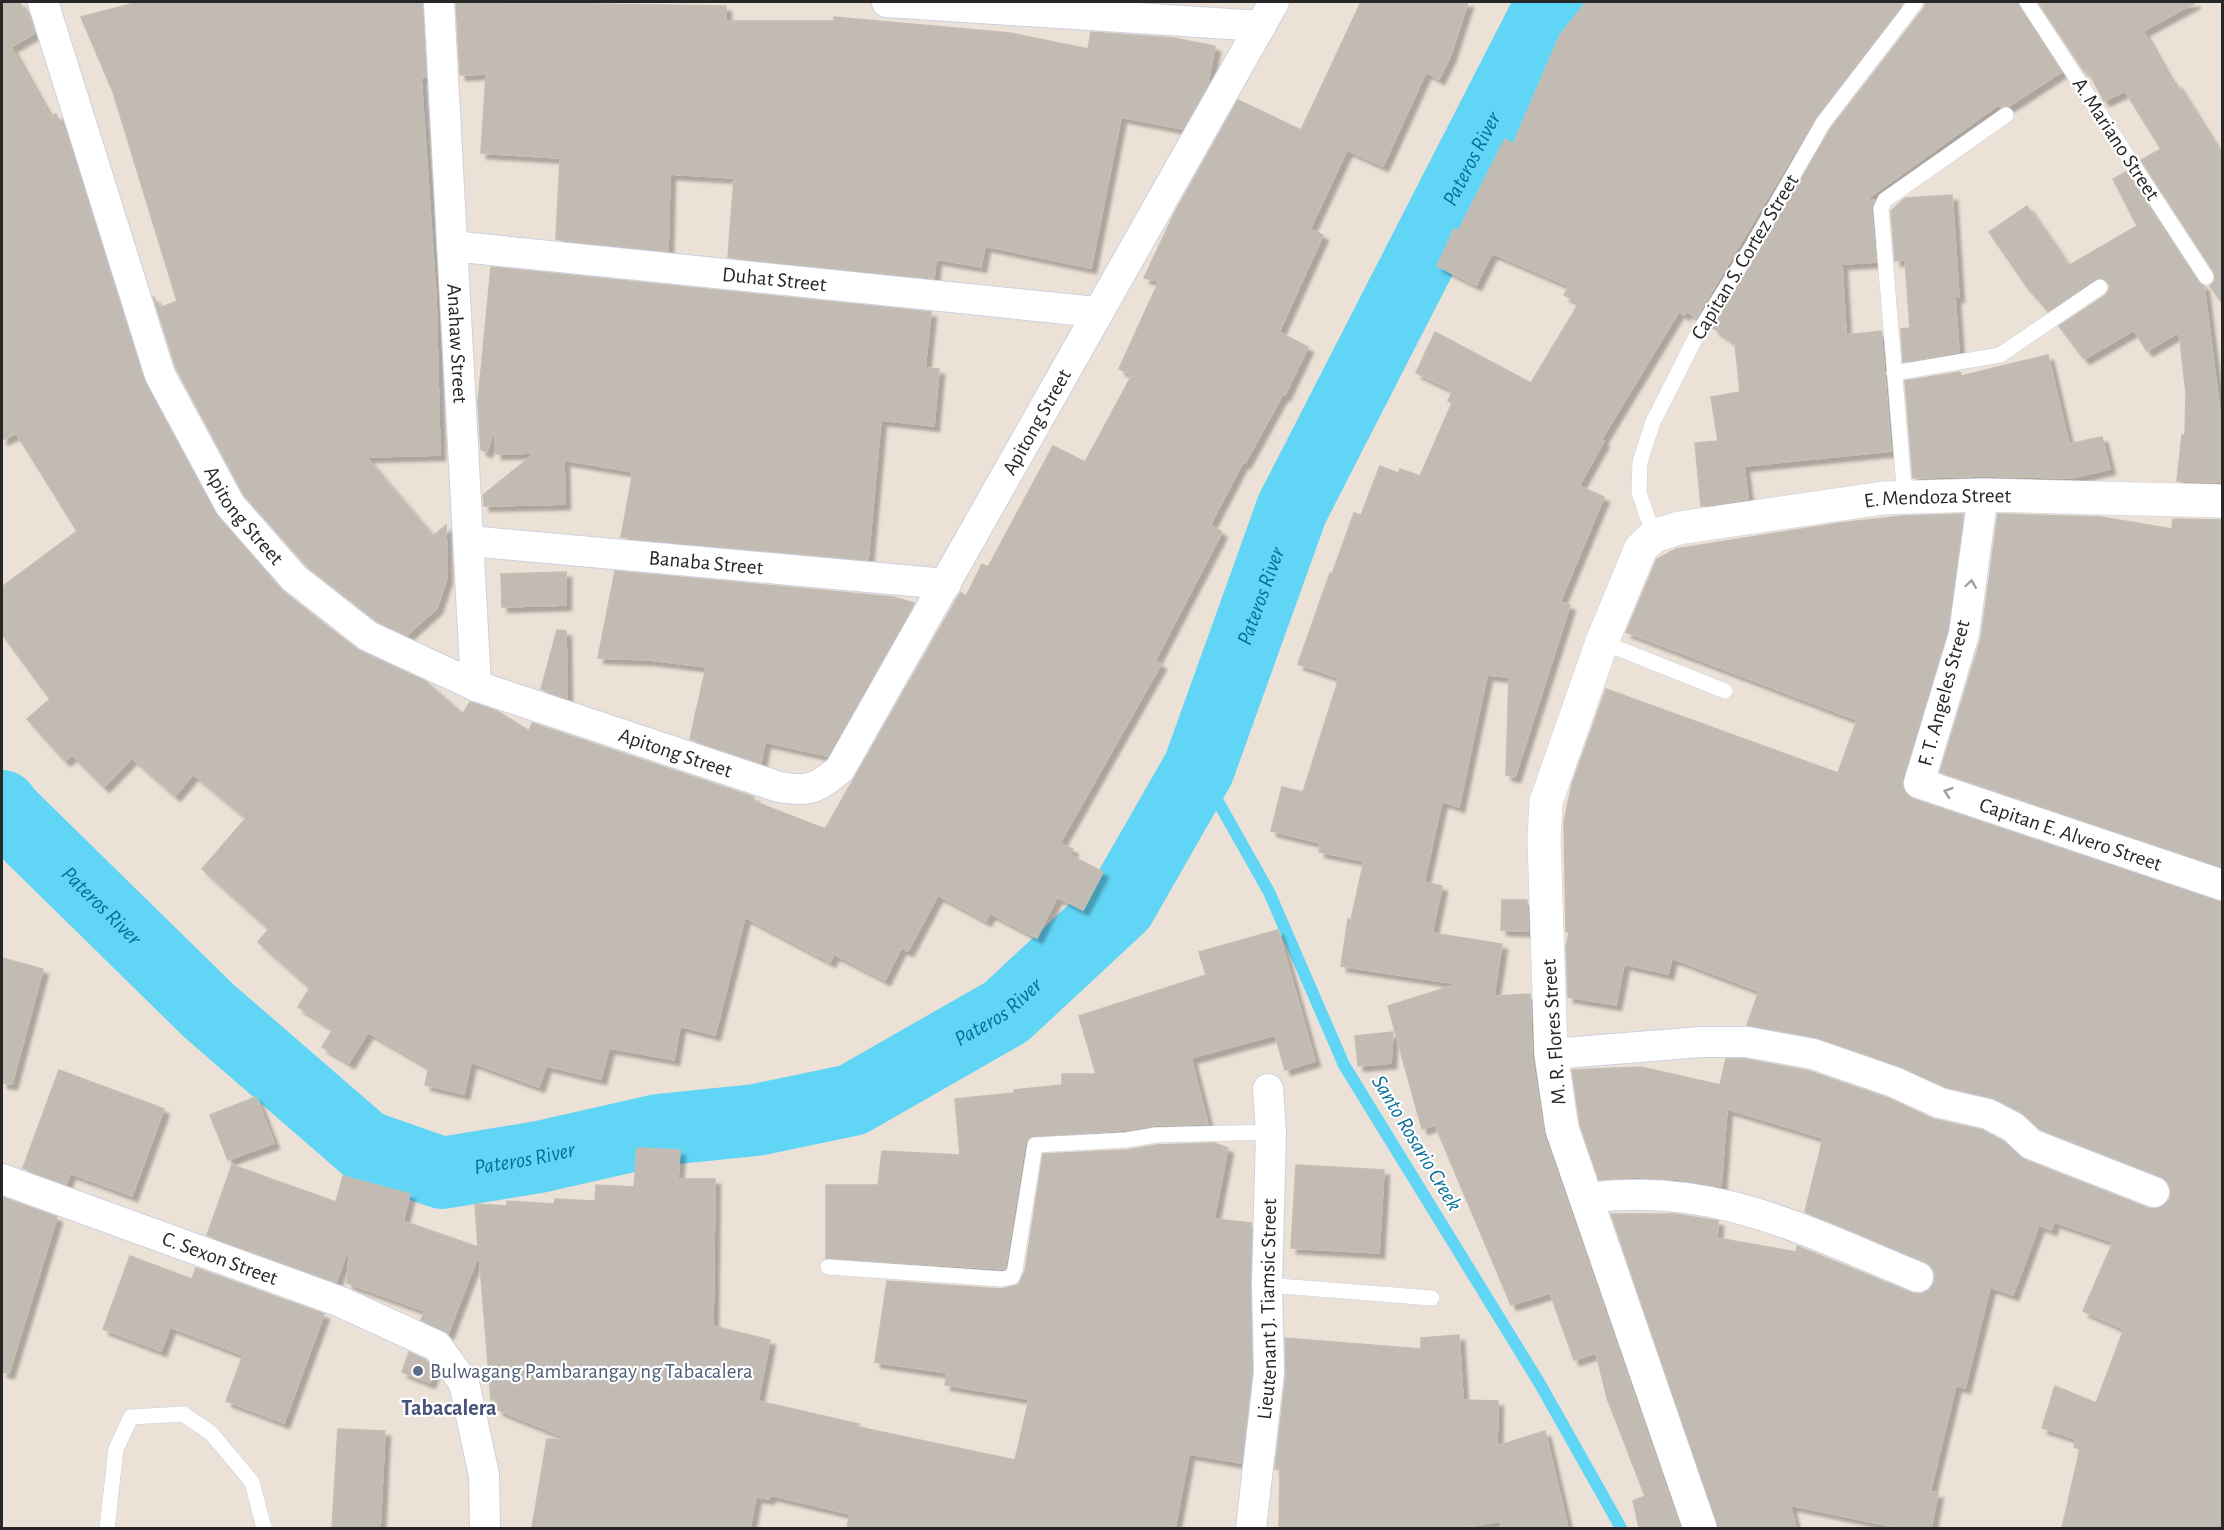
<svg xmlns="http://www.w3.org/2000/svg" width="2224" height="1530" font-family="'Alegreya Sans',sans-serif">
<style>
.lines{fill:none;stroke-linecap:round;stroke-linejoin:round}
.stream{stroke:#61d5f5;stroke-width:12}
.river{stroke:#61d5f5;stroke-width:72}
.building{fill:#c2bbb4;stroke:#c5bdb1;stroke-width:1.5;filter:url(#shadow)}
.service-casing{stroke:#ccd1e1;stroke-width:16}
.minor-casing{stroke:#ccd1e1;stroke-width:32}
.tertiary-casing{stroke:#ccd1e1;stroke-width:34}
.service{stroke:#fff;stroke-width:15}
.minor{stroke:#fff;stroke-width:30}
.tertiary{stroke:#fff;stroke-width:33}
.oneway{stroke:#9e9e9e}
.service-dot{fill:#5c6f8a;stroke:#fff;stroke-width:2}
.labels{text-anchor:middle;dominant-baseline:central;stroke-width:4.5;stroke-linejoin:round;paint-order:stroke}
.street-label{font-size:21px;fill:#272727;stroke:#fff}
.service-label{font-size:21px;fill:#4e5e75;stroke:#fff;text-anchor:start}
.water-label{font-size:22px;font-style:italic;fill:#056f9c;stroke:#fff}
.neighbourhood-label{font-size:22px;font-weight:bold;fill:#455179;stroke:#fff}
</style>
<defs>
<filter id="shadow"><feDropShadow dx="5.5" dy="5.5" stdDeviation="1.5" flood-color="#0004"/></filter>
</defs>
<rect width="100%" height="100%" fill="#ebe1d6"/>
<g class="lines">
<path class="stream" d="M1199 768 1269 892 1344 1065 1540 1384 1621 1528"/>
<path class="river" id="s1" d="M2 806 9 815 208 1010 365 1146 442 1173 539 1157 658 1130 756 1120 852 1100 1006 1012 1120 906 1199 768 1292 509 1552 2"/>
</g>
<path class="building" d="M2 2H19L31 22 35 33 11 47 50 117 56 114 66 134 145 383 215 513 281 590 358 650 425 681 463 714 470 702 497 711 529 731 532 723 754 797 753 801 825 829 959 595 961 593 966 596 982 564 988 567 1053 446 1085 462 1132 375 1119 369 1159 281 1144 278 1174 214 1238 100 1301 130 1361 2H1468L1450 57 1439 79 1426 72 1383 166 1347 150 1310 229 1323 235 1279 332 1308 347 1285 395 1283 394 1245 463 1243 462 1210 525 1222 532 1155 661 1161 664 1060 843 1073 849 1070 855 1103 872 1083 910 1057 897 1037 938 990 913 986 921 938 895 908 951 901 948 885 980 834 954 830 962 745 917 715 1035 680 1026 674 1060 609 1048 601 1079 546 1066 539 1087 471 1062 464 1094 425 1085 429 1067 368 1032 349 1063 322 1047 333 1029 298 1007 310 988 258 942 269 929 202 869 246 818 193 774 175 796 132 758 104 787 72 755 65 761 27 719 50 699 2 634V587L77 531 16 433 2 440Z
M138 2H422L426 77 421 78 436 298 440 455 366 457 433 536 446 525 447 578 437 608 407 635 377 621 306 565 244 495 176 368 153 296 160 308 177 301 113 92 81 17Z
M456 2 726 6V21H834V17L1010 33 1088 49 1091 32 1173 38 1215 46 1208 83 1182 129 1121 117 1091 268 985 246 981 267 936 259 934 278 728 257 734 178 670 174 668 251 556 239 560 158 481 153 486 74 460 75Z
M1586 2H1904L1815 118 1696 318 1687 311 1684 315 1679 311 1601 440 1604 441 1579 486 1604 497 1560 602 1570 605 1515 777 1506 775 1509 677 1487 675 1459 807 1442 801 1424 882 1442 886 1432 933 1502 944 1494 996 1530 994 1532 1057 1544 1135 1680 1528H1639L1633 1501 1645 1496 1607 1398 1596 1353 1574 1360 1550 1293 1511 1305 1435 1125 1422 1129 1388 1006 1458 984 1341 966 1348 919 1351 920 1364 861 1319 852 1320 843 1271 831 1282 787 1303 792 1339 678 1298 664 1330 573 1332 574 1354 513 1361 515 1380 466 1398 473 1400 469 1420 476 1452 403 1448 401 1453 390 1416 373 1435 332 1531 383 1579 303 1564 295 1569 286 1492 253 1476 285 1437 266 1454 229 1458 231 1505 139 1513 144 1560 35Z
M1926 2H2017L2061 72 2009 106 2000 107 1998 105 1864 201 1874 200 1871 210 1876 262 1842 264 1846 335 1881 331 1891 451 1744 466 1748 499 1701 506 1695 443 1718 441 1711 397 1740 392 1735 343 1713 328 1831 128 1924 8Z
M2038 2H2196L2143 31 2173 85 2176 83 2223 158V304L2210 286 2215 281 2214 272 2141 160 2161 149 2125 91 2104 101 2087 69 2084 71Z
M2126 172 2198 282 2204 286 2223 436V482L2177 481 2182 435H2185L2186 393 2179 332 2147 351 2134 330 2084 359 2059 326 2106 295 2110 287 2108 281 2100 277 2095 279 2048 311 2027 287 1989 232 2027 206 2068 266 2137 226 2113 179Z
M1952 195 1959 297H1955L1959 352 1903 362 1901 329 1910 328 1905 260 1895 261 1891 211 1905 198Z
M491 267 931 312 925 368 939 369 934 426 881 420 868 560 621 537 633 472 564 460 565 504 484 506 483 495 535 453 496 454 495 427 487 452 481 450 478 402Z
M2048 355 2069 444 2102 437 2110 469 2071 478 1983 476 1913 478 1905 381 1960 372 1961 376Z
M1963 514 1947 630 1902 778 1906 794 1913 799 2223 902V1528H2062L2080 1449 2074 1447 2076 1439 2042 1428 2055 1386 2096 1403 2124 1329 2083 1311 2113 1242 2054 1222 2051 1230 2039 1225 2013 1295 1990 1287 1965 1388 1956 1385 1930 1492 1938 1493 1931 1528H1900L1790 1505 1796 1528H1718L1611 1214H1675L1718 1221 1717 1238 1796 1252 1797 1246 1912 1293 1921 1294 1929 1290 1934 1283 1935 1274 1931 1266 1925 1261 1805 1212 1823 1138 1727 1109 1721 1186 1677 1179 1634 1177 1599 1180 1580 1125 1572 1070 1641 1067 1720 1085 1726 1059H1745L1809 1071 1888 1098 1933 1119 1982 1130 2003 1141 2025 1160 2148 1208 2157 1209 2170 1199 2171 1189 2161 1176 2040 1129 2021 1112 1996 1099 1946 1087 1900 1066 1818 1038 1747 1025 1759 991 1672 958 1668 974 1624 964 1616 1005 1568 997 1566 947 1569 932H1566L1564 822 1572 784 1606 689 1838 773 1857 720 1626 632 1657 559 1676 549 1840 523 1903 516Z
M1998 514 2101 517 2172 529 2173 519 2223 520V867L1940 772 1981 639Z
M615 571 893 597 914 603 827 756 765 742 761 763 690 739 706 667 650 660 598 658Z
M566 572V605L502 607 501 574Z
M557 630 566 631 567 698 541 689Z
M1502 900H1527L1528 931 1501 930Z
M1278 930 1315 1061 1285 1070 1275 1035 1191 1058 1208 1124 1156 1125 1125 1130 1030 1137 1025 1143 1005 1269 826 1258V1185H878L882 1151 960 1155 955 1099 1014 1093V1090L1062 1085V1074H1096L1079 1016 1206 975 1199 952Z
M2 958 43 969 12 1084 2 1083Z
M1393 1032 1391 1063 1358 1066 1355 1036Z
M59 1070 164 1109 132 1196 70 1173 66 1184 23 1168Z
M256 1097 274 1143 228 1160 210 1115Z
M1214 1143 1228 1148 1214 1219 1251 1223 1252 1371 1241 1463 1189 1454 1175 1528H847L850 1514 770 1495 769 1499 756 1497 750 1528H532L547 1439 572 1440 498 1410 497 1400H491L479 1253 448 1334 421 1320 425 1311 347 1283 350 1244 336 1282 207 1235 232 1165 336 1202 343 1176 410 1194 403 1221 478 1247 475 1204 507 1206V1201L554 1204 555 1199 595 1201 596 1185 634 1187 637 1148 680 1150 678 1179H715L713 1326 770 1340 758 1401 859 1424 858 1427 1015 1460 1029 1399 945 1385 947 1373 875 1362 887 1281 1001 1289 1018 1285 1025 1271 1043 1154 1127 1150 1157 1145Z
M1296 1165 1384 1170 1379 1253 1291 1248Z
M2 1197 57 1217 9 1373 2 1372Z
M130 1256 192 1279 196 1268 324 1314 284 1423 226 1401 243 1355 170 1327 161 1351 103 1329Z
M1459 1335 1463 1400 1498 1401 1497 1446 1545 1431 1568 1528H1502L1500 1521 1460 1528H1279L1280 1469H1275L1286 1374 1285 1338 1421 1349V1338Z
M409 1352 426 1360 434 1371 430 1383 402 1372Z
M338 1429 385 1431 380 1528H332Z"/>
<g class="lines">
<g class="service-casing">
<path id="service" d="M2027 2 2206 277
M1894 373 2000 355 2100 287
M1905 498 1881 209 1885 200 2006 115
M1654 536 1639 493 1640 462 1653 422 1697 335 1753 245 1823 123 1916 2
M1602 642 1725 691
M828 1267 1002 1279 1012 1277 1015 1269 1035 1145 1126 1140 1156 1135 1271 1132
M1267 1285 1432 1298
M107 1528 116 1449 131 1417 183 1414 211 1433 252 1482 264 1528"/>
</g>
<g class="minor-casing">
<g id="minor">
<path id="s2" d="M43 2 160 375 230 505 294 578 368 636 476 686 779 787C808 792 817 789 840 769L1274 2"/>
<path id="s3" d="M439 2 476 686"/>
<path d="M887 2 1261 26"/>
<path id="s4" d="M452 246 1096 312"/>
<path id="s5" d="M1983 495 1964 634 1919 783 2222 885"/>
<path id="s6" d="M469 541 946 584"/>
<path d="M1551 1054 1701 1042H1747L1813 1054 1894 1082 1940 1103 1988 1114 2013 1127 2031 1144 2154 1192"/>
<path id="s7" d="M2 1179 341 1302 437 1346 464 1383 484 1475 485 1528"/>
<path d="M1587 1198C1714 1181 1805 1231 1918 1277"/>
<path id="s8" d="M1251 1528 1269 1372 1267 1285 1271 1132 1268 1089"/>
</g>
</g>
<g class="tertiary-casing">
<g id="tertiary">
<path id="s9" d="M1700 1528 1562 1129 1551 1054 1544 840 1546 802 1602 642 1641 548 1654 536 1679 528 1883 498 1983 495 2222 501"/>
</g>
</g>
<use href="#service" class="service"/>
<use href="#minor" class="minor"/>
<use href="#tertiary" class="tertiary"/>
</g>
<defs><path id="oneway-chevron" d="M-2-3.5L2.5 0L-2 3.5" fill="none" stroke-width="1.6" stroke-linecap="round" stroke-linejoin="round" transform="scale(1.5)"/></defs>
<g class="oneway">
<use href="#oneway-chevron" transform="translate(1971 584) rotate(-82)"/>
<use href="#oneway-chevron" transform="translate(1948 792) rotate(-161)"/>
</g>
<circle class="service-dot" cx="418" cy="1371" r="6"/>
<g class="labels">
<g class="street-label">
<text transform="translate(2116 139) rotate(57)">A. Mariano Street</text>
<text transform="translate(1745 257) rotate(-59)">Capitan S. Cortez Street</text>
<text stroke="none"><textPath href="#s4" startOffset="324">Duhat Street</textPath></text>
<text stroke="none"><textPath href="#s3" startOffset="342">Anahaw Street</textPath></text>
<text stroke="none"><textPath href="#s2" startOffset="1634">Apitong Street</textPath></text>
<text stroke="none"><textPath href="#s9" startOffset="1326">E. Mendoza Street</textPath></text>
<text stroke="none"><textPath href="#s2" startOffset="555">Apitong Street</textPath></text>
<text stroke="none"><textPath href="#s6" startOffset="238">Banaba Street</textPath></text>
<text transform="translate(1944 693) rotate(-75)">F. T. Angeles Street</text>
<text stroke="none"><textPath href="#s2" startOffset="1059">Apitong Street</textPath></text>
<text stroke="none"><textPath href="#s5" startOffset="456">Capitan E. Alvero Street</textPath></text>
<text transform="translate(1554 1032) rotate(-94)">M. R. Flores Street</text>
<text stroke="none"><textPath href="#s7" startOffset="232">C. Sexon Street</textPath></text>
<text stroke="none"><textPath href="#s8" startOffset="220">Lieutenant J. Tiamsic Street</textPath></text>
</g>
<g class="service-label">
<text x="430" y="1371">Bulwagang Pambarangay ng Tabacalera</text>
</g>
<g class="water-label">
<text stroke="none"><textPath href="#s1" startOffset="2157">Pateros River</textPath></text>
<text stroke="none"><textPath href="#s1" startOffset="1671">Pateros River</textPath></text>
<text stroke="none"><textPath href="#s1" startOffset="141">Pateros River</textPath></text>
<text stroke="none"><textPath href="#s1" startOffset="1167">Pateros River</textPath></text>
<text transform="translate(1417 1143) rotate(59)">Santo Rosario Creek</text>
<text stroke="none"><textPath href="#s1" startOffset="663">Pateros River</textPath></text>
</g>
<g class="neighbourhood-label">
<text x="449" y="1408">Tabacalera</text>
</g>
</g>
<rect width="2224" height="1530" fill="none" stroke="#272727" stroke-width="6"/>
</svg>
